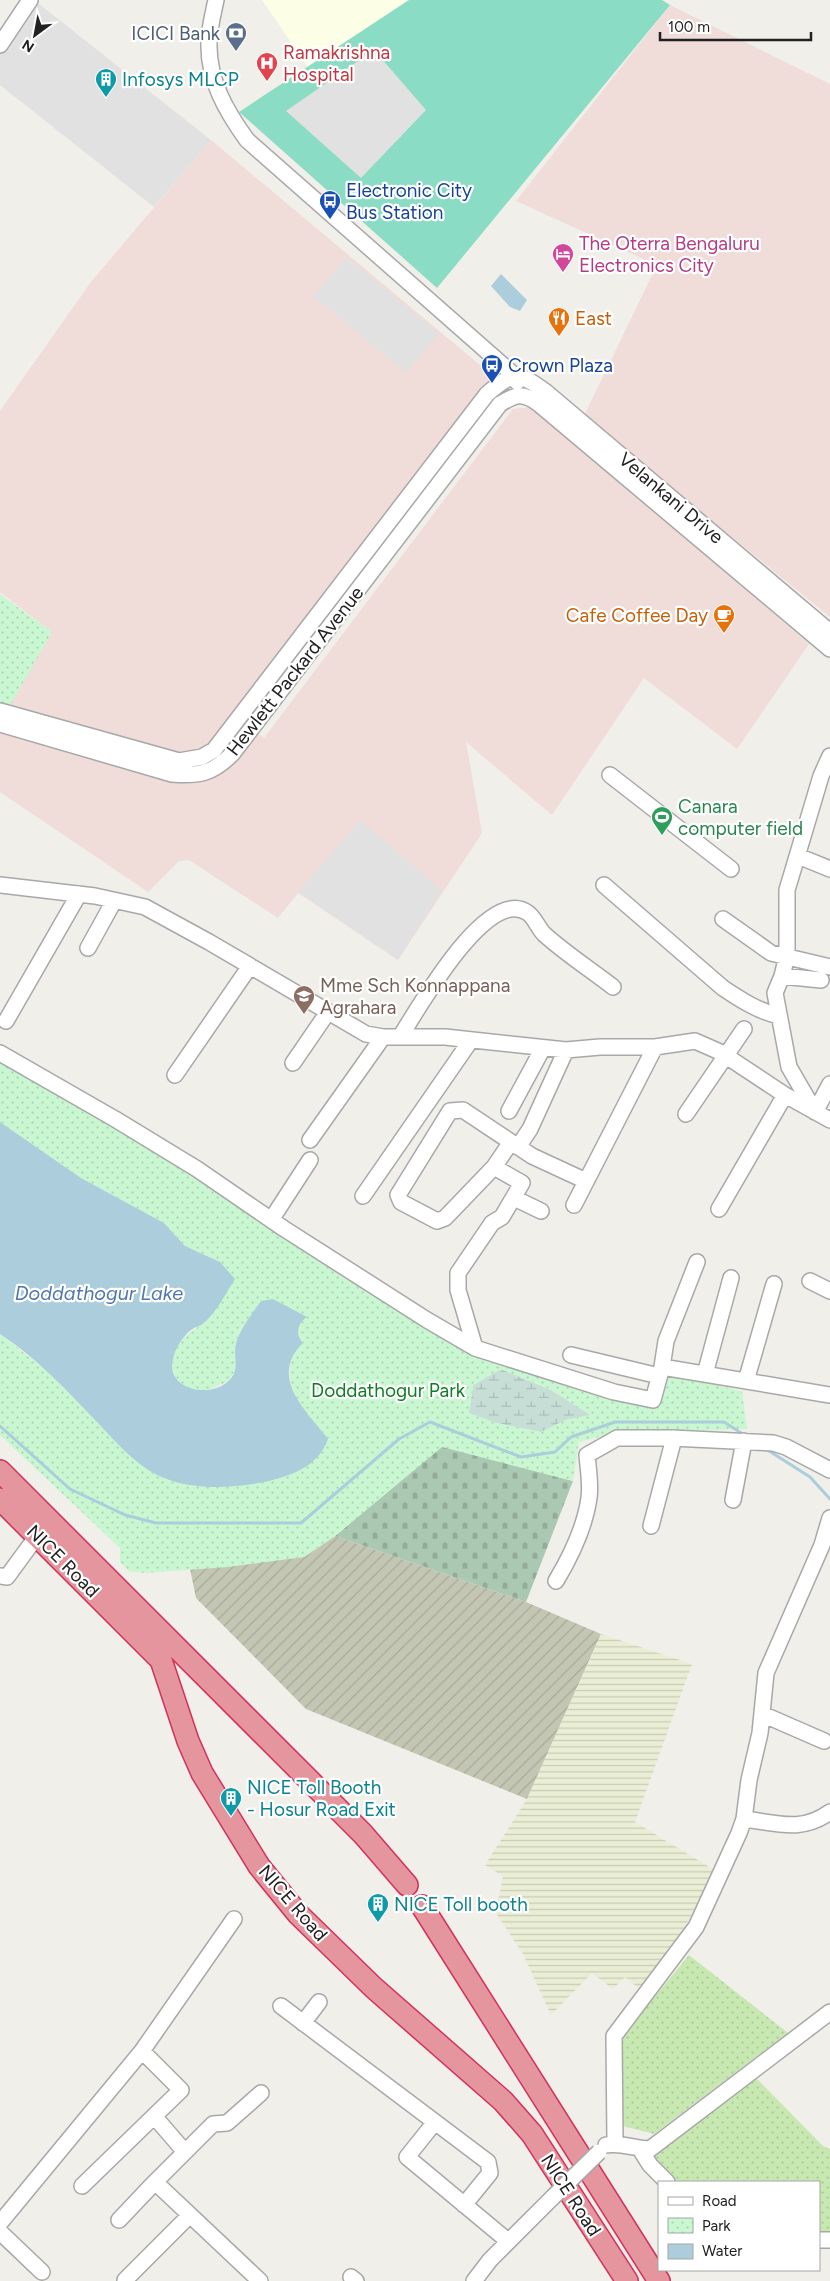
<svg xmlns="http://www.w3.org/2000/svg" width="830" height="2281" font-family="Figtree,sans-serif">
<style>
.commercial{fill:#f0dcd9}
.education{fill:#fcfee5}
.construction{fill:url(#construction-furrows)}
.farmland{fill:url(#farmland-rules)}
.grass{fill:url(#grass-dots)}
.wetland{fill:url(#wetland-marsh)}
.cemetery{fill:url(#cemetery-stones)}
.park{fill:url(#park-dots);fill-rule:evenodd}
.pitch{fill:#8bdcc4}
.parking{fill:#e1e1e1}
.water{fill:#accddc}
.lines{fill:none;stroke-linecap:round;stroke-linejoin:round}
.stream{stroke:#accddc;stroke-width:3}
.minor-casing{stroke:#a8a8a8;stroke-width:18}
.highway-casing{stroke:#d3315b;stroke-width:24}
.minor{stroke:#fff;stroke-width:15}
.highway{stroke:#e4959d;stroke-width:21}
.minor-bridge-casing{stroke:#a8a8a8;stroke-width:18;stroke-linecap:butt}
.minor-bridge{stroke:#fff;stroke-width:15}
.labels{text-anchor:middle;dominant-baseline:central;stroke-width:4.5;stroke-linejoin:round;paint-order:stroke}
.service-label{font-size:19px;fill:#4e5e75;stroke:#fff;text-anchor:end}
.health-label{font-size:19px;fill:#be3a42;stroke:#fff;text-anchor:start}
.culture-label{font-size:19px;fill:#0d838f;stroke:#fff;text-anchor:start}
.transit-label{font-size:19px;fill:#164399;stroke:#fff;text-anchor:start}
.hotel-label{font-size:19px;fill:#b23c85;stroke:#fff;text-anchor:start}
.food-label{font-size:19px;fill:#c56008;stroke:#fff;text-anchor:start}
.street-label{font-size:19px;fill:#212121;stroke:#fff}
.leisure-label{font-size:19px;fill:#27864d;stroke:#fff;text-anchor:start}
.education-label{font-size:19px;fill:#785e54;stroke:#fff;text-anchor:start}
.park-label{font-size:19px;fill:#117d24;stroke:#fff}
.water-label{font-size:20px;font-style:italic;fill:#5177ae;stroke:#fff}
</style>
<defs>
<pattern id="construction-furrows" width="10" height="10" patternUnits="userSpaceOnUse" patternTransform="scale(1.25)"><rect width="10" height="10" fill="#c4c6b4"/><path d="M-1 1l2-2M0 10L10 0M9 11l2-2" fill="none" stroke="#a8aa9a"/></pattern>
<pattern id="farmland-rules" width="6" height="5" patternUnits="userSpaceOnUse" patternTransform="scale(1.25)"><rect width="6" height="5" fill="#eaeed5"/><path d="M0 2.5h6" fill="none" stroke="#c8ccb7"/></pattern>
<pattern id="grass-dots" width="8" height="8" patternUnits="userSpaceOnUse" patternTransform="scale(1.25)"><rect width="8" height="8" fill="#c8e8b2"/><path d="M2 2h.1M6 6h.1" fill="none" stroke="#acc799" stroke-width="1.8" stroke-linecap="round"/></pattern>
<pattern id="wetland-marsh" width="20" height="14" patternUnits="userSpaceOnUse" patternTransform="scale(1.25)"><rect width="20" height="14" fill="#c6ded5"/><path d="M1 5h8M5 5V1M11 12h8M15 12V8" fill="none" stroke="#aabeb7"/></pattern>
<pattern id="cemetery-stones" width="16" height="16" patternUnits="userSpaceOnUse" patternTransform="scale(1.25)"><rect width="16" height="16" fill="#abc9b2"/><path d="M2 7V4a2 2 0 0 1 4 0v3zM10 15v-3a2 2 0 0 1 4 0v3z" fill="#93ac99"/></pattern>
<pattern id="park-dots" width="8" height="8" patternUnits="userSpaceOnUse" patternTransform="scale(1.25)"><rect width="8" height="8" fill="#c9f7d1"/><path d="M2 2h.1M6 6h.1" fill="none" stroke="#acd3b3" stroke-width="1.8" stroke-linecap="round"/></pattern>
</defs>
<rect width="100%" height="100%" fill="#f1efe9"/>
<path class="commercial" d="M670 5 830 84V617L584 416 657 265 516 201Z
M211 140 493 376 236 716 264 738 513 409 532 407 809 644 737 749 644 678 552 815 466 742 482 833 398 960 298 893 278 918 189 860 179 861 148 892 0 792V727L11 701 52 632 0 592V411L91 282Z"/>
<path class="education" d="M262 0H409L308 67Z"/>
<path class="construction" d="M335 1536 526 1602 601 1634 527 1799 306 1709 196 1598 190 1569 304 1557Z"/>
<path class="farmland" d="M601 1634 692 1664 635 1822 716 1871 670 1954 643 1992 625 1977 613 1989 592 1973 551 2015 523 1954 496 1913 503 1876 485 1865 527 1799Z"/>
<path class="grass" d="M689 1955 788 2033 654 2134 619 2125 620 2039Z
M756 2078 823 2146 830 2149V2233L819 2232V2182H678L653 2158Z"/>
<path class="wetland" d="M501 1369 551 1390 591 1415 566 1420 541 1432 496 1423 469 1413 473 1385Z"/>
<path class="cemetery" d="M442 1446 573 1481 526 1602 335 1536Z"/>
<path class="park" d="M0 594 52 632 8 709 0 706Z
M0 1056 155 1148 464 1346C525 1376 590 1395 657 1409L670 1374 742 1391 747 1429 615 1433 579 1442 573 1481 442 1447 335 1536 304 1557 228 1567 145 1573 129 1571 120 1562V1548L0 1435V1334L47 1371 135 1460 154 1473 176 1482 195 1486H230L273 1480 299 1471 328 1440C306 1410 269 1378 303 1343 295 1334 296 1324 306 1318L261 1301C254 1312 242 1324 238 1337 231 1360 245 1377 215 1387 209 1389 205 1391 200 1391 192 1391 184 1387 179 1382 161 1360 183 1333 204 1324L220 1262 185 1246 164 1223 81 1178 0 1122ZM501 1369 552 1390 590 1415 566 1420 541 1432 496 1423 469 1413 473 1385Z"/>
<path class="pitch" d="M409 0H662L670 5 437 288 239 112Z"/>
<path class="parking" d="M34 0 211 140 154 207 0 85V45Z
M374 50 426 110 361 178 286 111Z
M346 257 439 333 406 373 313 296Z
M360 820 442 890 398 960 298 892Z"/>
<path class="water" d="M501 274 527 300 520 311 510 307 491 286Z
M0 1122 81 1178 164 1223 185 1246 220 1262 235 1279C226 1293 217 1311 204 1323 201 1326 195 1327 191 1330 183 1336 175 1349 173 1359 165 1392 216 1400 232 1377 239 1367 233 1355 236 1344 240 1328 252 1314 261 1301L273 1299 307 1317C297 1324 295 1334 303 1343 268 1378 306 1410 328 1439 319 1465 294 1475 269 1481 236 1488 196 1491 164 1478 137 1467 118 1444 98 1423 67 1391 37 1358 0 1334Z"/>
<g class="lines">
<path class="stream" d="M0 1426 70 1489 125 1515 156 1523H301L399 1439 430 1422 521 1457 555 1452 571 1437 615 1422H724L746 1436
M766 1449 810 1477 830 1499"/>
<g class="minor-casing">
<path id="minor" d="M216 0C213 14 209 29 209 43 208 80 226 111 247 140L515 376 517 382
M0 45 30 0
M0 711 179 761 202 757 214 750 487 394C513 372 518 371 546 392L830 632
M0 724 172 774C199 776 212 774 232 754L500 404C516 394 523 392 539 404L830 649
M610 775 731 869
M798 856 830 869
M0 885 95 896 145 907 209 942 366 1034 383 1037H445L566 1050 600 1047H655L695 1041 720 1052 785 1095 830 1120
M604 885 723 988C741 1000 758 1011 779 1016
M723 919 771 953 830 967
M88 948 114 901
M782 976 821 980
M6 1021 79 894
M400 1037C417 1011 487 884 528 913 535 918 538 928 544 934 565 953 591 970 613 987
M0 1053 115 1119 197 1169 283 1228 427 1320 475 1348 614 1392 653 1400 662 1367 666 1341 697 1262
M293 1063 328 1012
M175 1075 250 966
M814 1110 789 1067 775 993 782 976 787 956V890L821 776 830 756
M509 1111 543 1048
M815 1112 830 1084
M686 1114 744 1029
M310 1140 383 1037
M511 1142 494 1167 445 1218 437 1221 401 1202 398 1195 450 1111 463 1110 532 1156 586 1181
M518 1147 530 1129 566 1050
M363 1196 471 1040
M514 1198 541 1211
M574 1205 655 1047
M719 1209 785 1095
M271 1220 310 1160
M810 1281 830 1291
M475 1348 458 1290V1273L492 1223 502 1217 522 1183 494 1167
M571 1355 659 1376
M662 1367 830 1395
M705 1374 731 1278
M746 1381 774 1284
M733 1500 744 1441
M651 1526 674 1438
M0 1576 7 1577 37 1536
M556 1581C571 1556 585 1527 589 1498 591 1484 588 1468 587 1455L617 1438H672L773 1443 786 1447 830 1470
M762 1714 824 1741
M744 1819C777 1823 801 1833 830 1812
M281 2006 488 2162 490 2173 464 2205
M303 2023 319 2002
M154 2116 185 2152
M435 2122 407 2157 508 2241
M615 2143 614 2036 696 1927 739 1833 744 1819 749 1780 760 1733 766 1673 822 1545 830 1518
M606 2145C621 2142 635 2149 650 2149L830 2012
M640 2149 650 2165 667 2182
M82 2186 181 2090 142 2051
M119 2220 155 2182
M0 2223 142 2051 234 1919
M0 2232 42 2272
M819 2240H830
M351 2277 356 2281
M125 2280 190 2215
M260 2281 155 2182 213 2124 227 2123 261 2093
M474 2281 490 2260 553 2197"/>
</g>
<g class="highway-casing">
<path id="highway" d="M0 1471 363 1834 407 1885
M0 1499 161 1660 188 1741 202 1773 259 1866 298 1914 374 1988 503 2101 532 2134 627 2281
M422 1906 659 2281"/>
</g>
<use href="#minor" class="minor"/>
<use href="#highway" class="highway"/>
<g class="minor-bridge-casing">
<path id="minor-bridge" d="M553 2197 599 2152"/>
</g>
<use href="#minor-bridge" class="minor-bridge"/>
</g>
<defs>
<g id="bank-pin" transform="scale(1.125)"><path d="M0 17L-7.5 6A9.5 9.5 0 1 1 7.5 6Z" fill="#5c6f8a" stroke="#fff"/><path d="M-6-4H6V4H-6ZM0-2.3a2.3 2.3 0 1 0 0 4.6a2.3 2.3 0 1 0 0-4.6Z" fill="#fff"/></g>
<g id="hospital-pin" transform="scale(1.125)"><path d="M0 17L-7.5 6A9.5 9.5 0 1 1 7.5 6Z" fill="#e0444e" stroke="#fff"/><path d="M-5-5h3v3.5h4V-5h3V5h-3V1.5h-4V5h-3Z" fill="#fff"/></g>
<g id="building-pin" transform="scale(1.125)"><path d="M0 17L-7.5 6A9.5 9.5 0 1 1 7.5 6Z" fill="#0f9aa8" stroke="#fff"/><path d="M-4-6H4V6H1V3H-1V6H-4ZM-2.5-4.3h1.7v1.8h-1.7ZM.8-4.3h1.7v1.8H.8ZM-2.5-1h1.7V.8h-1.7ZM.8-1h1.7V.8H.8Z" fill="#fff"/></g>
<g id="bus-pin" transform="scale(1.125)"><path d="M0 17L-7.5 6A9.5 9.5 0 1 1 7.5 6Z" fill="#1a4fb4" stroke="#fff"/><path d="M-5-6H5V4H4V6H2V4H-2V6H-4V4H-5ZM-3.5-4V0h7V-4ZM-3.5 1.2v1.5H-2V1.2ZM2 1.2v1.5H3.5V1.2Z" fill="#fff"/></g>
<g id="hotel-pin" transform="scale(1.125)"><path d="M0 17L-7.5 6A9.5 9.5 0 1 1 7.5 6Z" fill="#d1479c" stroke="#fff"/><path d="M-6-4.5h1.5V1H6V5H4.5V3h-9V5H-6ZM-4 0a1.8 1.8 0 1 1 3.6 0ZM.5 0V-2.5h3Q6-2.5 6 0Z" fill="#fff"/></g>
<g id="restaurant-pin" transform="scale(1.125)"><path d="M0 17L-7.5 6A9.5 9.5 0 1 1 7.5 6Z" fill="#e8710a" stroke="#fff"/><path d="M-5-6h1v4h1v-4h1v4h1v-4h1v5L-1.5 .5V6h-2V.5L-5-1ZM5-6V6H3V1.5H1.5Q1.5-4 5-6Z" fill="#fff"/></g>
<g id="cafe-pin" transform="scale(1.125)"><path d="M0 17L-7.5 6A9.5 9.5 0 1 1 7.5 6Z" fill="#e8710a" stroke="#fff"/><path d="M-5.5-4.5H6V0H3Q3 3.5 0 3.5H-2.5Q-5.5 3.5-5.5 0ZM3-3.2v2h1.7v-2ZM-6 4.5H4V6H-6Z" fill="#fff"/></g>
<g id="stadium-pin" transform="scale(1.125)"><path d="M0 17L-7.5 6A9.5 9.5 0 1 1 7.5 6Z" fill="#2e9e5b" stroke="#fff"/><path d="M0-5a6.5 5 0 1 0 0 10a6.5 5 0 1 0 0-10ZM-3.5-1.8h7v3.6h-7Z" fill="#fff"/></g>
<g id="school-pin" transform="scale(1.125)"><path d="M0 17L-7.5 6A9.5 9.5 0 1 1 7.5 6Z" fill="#8d6e63" stroke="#fff"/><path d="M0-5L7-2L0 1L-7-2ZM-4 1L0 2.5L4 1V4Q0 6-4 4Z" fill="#fff"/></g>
</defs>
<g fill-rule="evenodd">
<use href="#bank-pin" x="236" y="33"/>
<use href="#hospital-pin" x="267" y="63"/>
<use href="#building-pin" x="106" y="79"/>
<use href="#bus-pin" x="330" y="201"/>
<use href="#hotel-pin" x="563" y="254"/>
<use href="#restaurant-pin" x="559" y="318"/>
<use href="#bus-pin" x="492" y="365"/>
<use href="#cafe-pin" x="724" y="615"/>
<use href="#stadium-pin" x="662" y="817"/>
<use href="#school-pin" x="304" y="996"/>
<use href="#building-pin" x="231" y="1798"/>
<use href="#building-pin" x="378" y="1904"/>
</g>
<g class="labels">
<g class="service-label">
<text x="220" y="33">ICICI Bank</text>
</g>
<g class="health-label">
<text x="283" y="52">Ramakrishna<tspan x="283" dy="22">Hospital</tspan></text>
</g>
<g class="culture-label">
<text x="122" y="79">Infosys MLCP</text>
<text x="247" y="1787">NICE Toll Booth<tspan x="247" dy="22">- Hosur Road Exit</tspan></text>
<text x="394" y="1904">NICE Toll booth</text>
</g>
<g class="transit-label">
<text x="346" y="190">Electronic City<tspan x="346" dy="22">Bus Station</tspan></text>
<text x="508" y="365">Crown Plaza</text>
</g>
<g class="hotel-label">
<text x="579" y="243">The Oterra Bengaluru<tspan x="579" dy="22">Electronics City</tspan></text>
</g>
<g class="food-label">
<text x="575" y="318">East</text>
<text x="708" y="615" text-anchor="end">Cafe Coffee Day</text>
</g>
<g class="street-label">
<text transform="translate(671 498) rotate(40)">Velankani Drive</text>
<text transform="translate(295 671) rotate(-52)">Hewlett Packard Avenue</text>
<text transform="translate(63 1561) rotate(45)">NICE Road</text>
<text transform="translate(293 1903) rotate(49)">NICE Road</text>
<text transform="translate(571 2195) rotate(57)">NICE Road</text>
</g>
<g class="leisure-label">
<text x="678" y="806">Canara<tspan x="678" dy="22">computer field</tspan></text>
</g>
<g class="education-label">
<text x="320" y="985">Mme Sch Konnappana<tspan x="320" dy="22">Agrahara</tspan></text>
</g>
<g class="park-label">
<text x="388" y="1390">Doddathogur Park</text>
</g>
<g class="water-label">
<text x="99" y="1293">Doddathogur Lake</text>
</g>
</g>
<rect x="658" y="2181" width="162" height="90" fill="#ffffff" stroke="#a6a6a6"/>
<rect x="668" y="2197" width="25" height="8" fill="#ffffff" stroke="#a6a6a6"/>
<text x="702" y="2206" font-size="15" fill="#212121">Road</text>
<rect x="668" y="2218" width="25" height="15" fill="url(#park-dots)" stroke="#a6a6a6"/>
<text x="702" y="2231" font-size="15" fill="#212121">Park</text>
<rect x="668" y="2244" width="25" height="15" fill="#accddc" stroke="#a6a6a6"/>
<text x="702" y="2256" font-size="15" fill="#212121">Water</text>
<g transform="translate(35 35) rotate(212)" stroke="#ffffff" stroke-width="4" paint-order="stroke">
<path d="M0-4L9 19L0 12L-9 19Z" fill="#212121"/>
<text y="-8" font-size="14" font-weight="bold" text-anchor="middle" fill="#212121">N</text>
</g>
<path d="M660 32v8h151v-8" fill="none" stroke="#212121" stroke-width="2.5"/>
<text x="668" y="32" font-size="15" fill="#212121" stroke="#ffffff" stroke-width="4" paint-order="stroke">100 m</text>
</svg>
